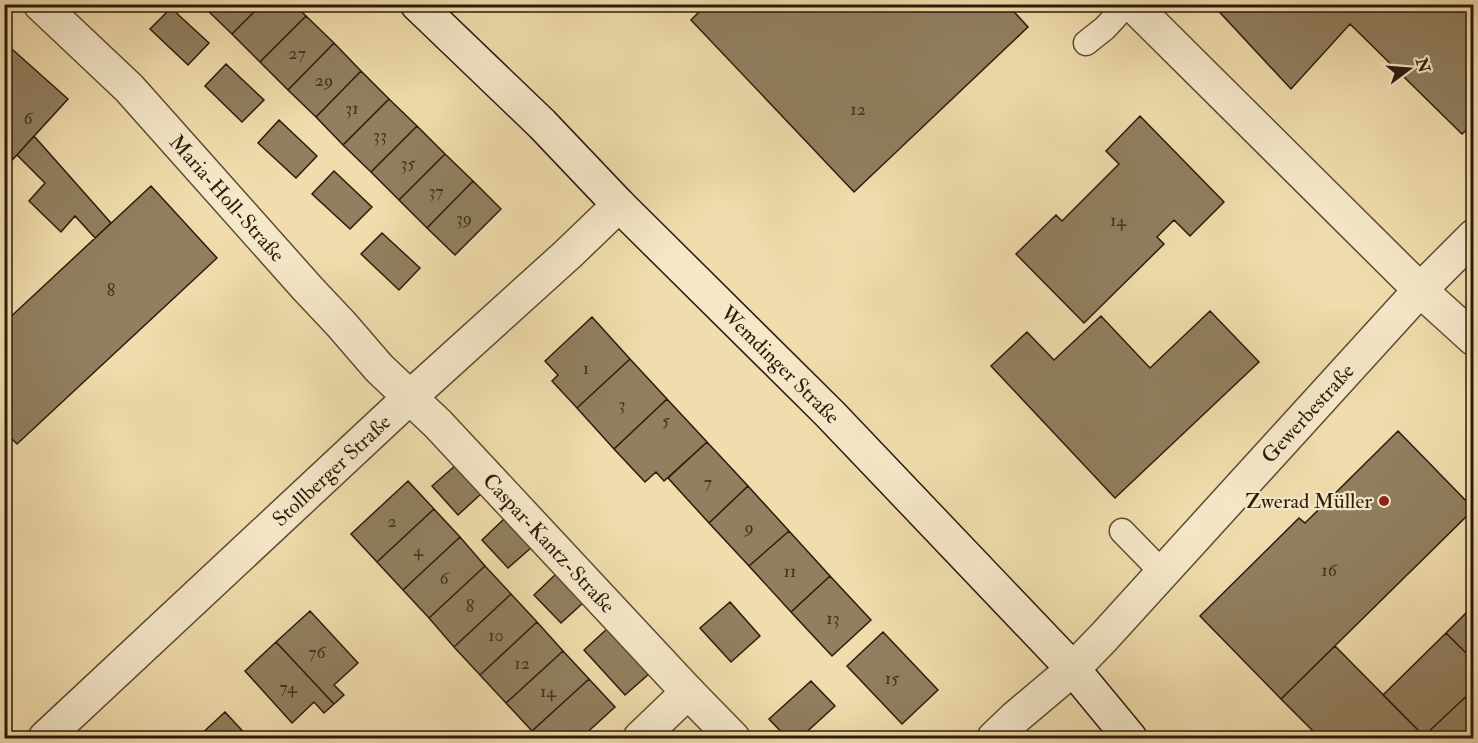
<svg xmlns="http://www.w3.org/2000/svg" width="1478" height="743" font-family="'IM FELL Double Pica',serif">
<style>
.building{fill:#917f5f;stroke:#2b1b0b;stroke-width:1.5}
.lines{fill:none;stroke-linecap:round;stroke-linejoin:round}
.service-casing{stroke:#5c4b33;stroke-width:27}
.minor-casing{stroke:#5c4b33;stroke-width:36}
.secondary-casing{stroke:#2b1b0b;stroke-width:36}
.service{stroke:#f5e8c9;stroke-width:24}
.minor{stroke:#f5e8c9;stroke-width:33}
.secondary{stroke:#f5e8c9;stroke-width:33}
.poi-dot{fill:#8f2418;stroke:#f5e8c9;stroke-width:2}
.labels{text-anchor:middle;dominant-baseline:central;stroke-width:4.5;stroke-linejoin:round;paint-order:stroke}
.number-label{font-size:18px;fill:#443420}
.street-label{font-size:21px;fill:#2b1b0b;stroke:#f5e8c9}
.poi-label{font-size:21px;fill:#2b1b0b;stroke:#f5e8c9;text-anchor:end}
</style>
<rect width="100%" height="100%" fill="#f0dcac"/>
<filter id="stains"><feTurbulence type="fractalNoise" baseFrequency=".00333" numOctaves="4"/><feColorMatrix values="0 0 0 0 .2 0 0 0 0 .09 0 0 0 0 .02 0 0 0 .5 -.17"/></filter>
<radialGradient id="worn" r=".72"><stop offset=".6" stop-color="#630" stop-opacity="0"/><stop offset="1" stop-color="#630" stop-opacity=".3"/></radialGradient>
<path class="building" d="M207 4H262L232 34 204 7Z
M262 4H294L306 16 260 62 232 34Z
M623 4H636L629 11Z
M707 4H1007L1028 27 854 192 691 20Z
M1212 4H1474V123L1462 134 1350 24 1291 89Z
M171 8 209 43 188 65 150 29Z
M306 16 334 43 288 90 260 62Z
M4 42 68 99 4 169Z
M334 43 361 71 316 117 288 90Z
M226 64 264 100 242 122 205 86Z
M361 71 389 99 343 145 316 117Z
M389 99 417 126 371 172 343 145Z
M1140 116 1224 202 1190 236 1174 220 1157 237 1164 244 1084 323 1016 254 1056 215 1062 221 1119 164 1106 151Z
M279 120 317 156 296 178 258 143Z
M417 126 445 154 399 200 371 172Z
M34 136 111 223 95 238 75 216 61 232 29 201 45 183 17 155Z
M445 154 473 181 427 228 399 200Z
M334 171 372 207 350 229 312 194Z
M473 181 501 209 455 255 427 228Z
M151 186 217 258 17 444 4 431V323Z
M382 233 420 268 399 290 361 254Z
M1210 311 1259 362 1115 498 991 366 1027 332 1054 360 1101 316 1150 368Z
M592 317 630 359 577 408 552 381 558 375 545 361Z
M630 359 667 399 614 449 577 408Z
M667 399 707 442 664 481 656 472 645 482 614 449Z
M1398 431 1474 509 1281 699 1200 616 1299 518 1305 523Z
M707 442 748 486 709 523 668 478Z
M456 465 482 493 458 515 432 486Z
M408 481 434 509 377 562 351 534Z
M748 486 789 531 749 566 709 523Z
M434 509 460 537 403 590 377 562Z
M505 518 532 547 508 568 482 540Z
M789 531 830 576 791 612 749 566Z
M460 537 485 566 429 618 403 590Z
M485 566 511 594 454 647 429 618Z
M557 573 584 602 561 623 534 595Z
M830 576 871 620 832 656 791 612Z
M511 594 537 622 480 675 454 647Z
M730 602 760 636 731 662 700 628Z
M1474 605V661L1446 633Z
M310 611 358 663 334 685 344 695 334 704 276 642Z
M537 622 563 651 506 703 480 675Z
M608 628 649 674 625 695 584 650Z
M883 632 938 690 902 724 847 666Z
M1446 633 1474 661V689L1424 736 1383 695Z
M276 642 334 704 324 713 314 702 292 723 245 671Z
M1335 646 1424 736 1422 738H1320L1281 699Z
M563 651 589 679 532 731 506 703Z
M589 679 615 707 581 738H539L532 731Z
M811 681 835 706 800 738H787L769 719Z
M1474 689V738H1426L1424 736Z
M225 712 249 738H197Z"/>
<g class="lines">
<g class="service-casing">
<path id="service" d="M1086 43 1105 28 1127 4
M1122 531 1162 572"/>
</g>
<g class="minor-casing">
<g id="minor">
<path id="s1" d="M40 4 129 88 308 289 341 324 379 368 438 424 688 692 640 738"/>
<path d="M1474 236 1420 290 1474 339"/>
<path d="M688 692 733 738"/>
<path id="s2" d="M45 738 409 398 568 254 619 205"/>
<path id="s3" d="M994 738 1016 717 1073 669 1104 637 1420 290 1132 4"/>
</g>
</g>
<g class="secondary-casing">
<g id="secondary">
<path id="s4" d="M417 4 542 124 619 205 830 414 1073 669 1130 738"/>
</g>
</g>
<use href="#service" class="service"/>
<use href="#minor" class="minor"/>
<use href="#secondary" class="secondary"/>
</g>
<circle class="poi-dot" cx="1384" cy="501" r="6"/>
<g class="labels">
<g class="number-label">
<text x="297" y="53">27</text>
<text x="324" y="80">29</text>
<text x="352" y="108">31</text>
<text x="858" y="109">12</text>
<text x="28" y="118">6</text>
<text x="380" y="135">33</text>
<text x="408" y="163">35</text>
<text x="436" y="191">37</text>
<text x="464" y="218">39</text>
<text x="1118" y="220">14</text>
<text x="111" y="290">8</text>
<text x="586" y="368">1</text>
<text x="622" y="404">3</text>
<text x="666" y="420">5</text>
<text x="708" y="482">7</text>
<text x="392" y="521">2</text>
<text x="749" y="527">9</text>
<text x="418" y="550">4</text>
<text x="1329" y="570">16</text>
<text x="790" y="571">11</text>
<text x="444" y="578">6</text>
<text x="470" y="606">8</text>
<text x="833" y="618">13</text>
<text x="496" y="635">10</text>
<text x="317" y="652">76</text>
<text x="522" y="663">12</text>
<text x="892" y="678">15</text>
<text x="288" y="687">74</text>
<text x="548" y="691">14</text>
</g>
<g class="street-label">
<text stroke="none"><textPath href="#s1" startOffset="270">Maria-Holl-Straße</textPath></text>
<text stroke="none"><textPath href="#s4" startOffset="512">Wemdinger Straße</textPath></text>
<text stroke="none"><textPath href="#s3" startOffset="452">Gewerbestraße</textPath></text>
<text stroke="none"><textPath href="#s2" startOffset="392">Stollberger Straße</textPath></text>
<text stroke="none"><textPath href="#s1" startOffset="742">Caspar-Kantz-Straße</textPath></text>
</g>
<g class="poi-label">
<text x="1372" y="501">Zwerad Müller</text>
</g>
</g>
<rect width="1478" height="743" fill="none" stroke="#f0dcac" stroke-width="24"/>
<rect x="6" y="6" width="1466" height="731" fill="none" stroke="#2b1b0b" stroke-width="3"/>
<rect x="12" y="12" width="1454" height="719" fill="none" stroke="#2b1b0b" stroke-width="1.5"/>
<g transform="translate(1409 69) rotate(74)" stroke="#f5e8c9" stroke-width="4.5" paint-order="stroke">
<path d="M0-4.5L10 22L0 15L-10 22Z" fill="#2b1b0b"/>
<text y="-9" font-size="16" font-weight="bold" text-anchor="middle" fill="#2b1b0b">N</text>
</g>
<rect width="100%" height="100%" filter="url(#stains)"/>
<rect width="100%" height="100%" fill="url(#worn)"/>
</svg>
